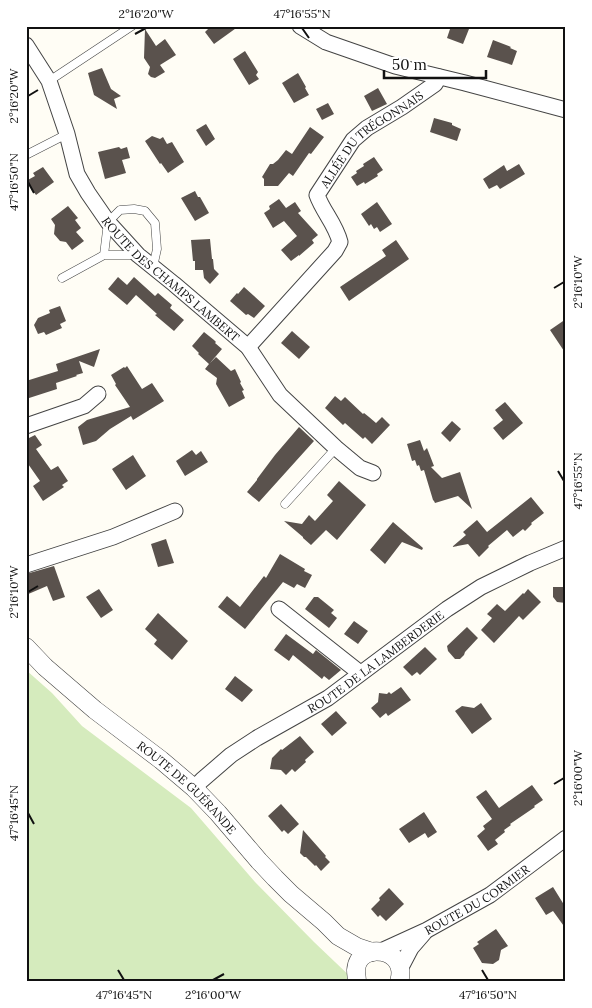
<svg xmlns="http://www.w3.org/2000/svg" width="592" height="1008" font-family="Lora,serif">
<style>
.green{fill:#d5ebbd}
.building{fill:#5a524d}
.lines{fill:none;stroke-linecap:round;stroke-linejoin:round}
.service-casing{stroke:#444;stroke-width:9}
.minor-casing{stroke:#444;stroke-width:17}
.tertiary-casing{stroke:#444;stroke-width:19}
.service{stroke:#fff;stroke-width:8}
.minor{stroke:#fff;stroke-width:15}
.tertiary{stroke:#fff;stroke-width:18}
.ticks{fill:none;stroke:#111;stroke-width:2}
.labels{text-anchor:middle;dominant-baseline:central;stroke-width:5;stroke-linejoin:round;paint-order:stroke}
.street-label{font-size:12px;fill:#111;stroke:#fff}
.neatline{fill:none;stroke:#111;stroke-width:2}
.ticks-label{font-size:12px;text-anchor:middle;fill:#111}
</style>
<rect width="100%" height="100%" fill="#fffdf5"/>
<path class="green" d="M26 670 52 693 82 726 191 808 255 882 314 942 356 982H26Z"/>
<path class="building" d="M211 26H239L214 44 205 32Z
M451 26H463L469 29 463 44 447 38Z
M145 29 156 46 165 39 176 55 160 65 165 72 155 78 151 77 148 74 150 67 144 58Z
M493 40 511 47 510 48 517 51 512 65 487 57Z
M245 51 258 72 256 75 259 79 249 85 233 59Z
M102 68 111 89 121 96 114 99 117 109 94 95 88 73Z
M298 73 306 87 305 88 309 95 294 103 282 83Z
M378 88 387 104 372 111 364 96Z
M328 103 334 114 322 120 316 109Z
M434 118 452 123V125L461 129 457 141 430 132Z
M206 124 215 139 206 146 196 130Z
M310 127 324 137 311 154 309 153 293 176 289 173 278 186H264V179L262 177 270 164H273L278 160 286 150 292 154Z
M152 136 160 139 163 137 167 144 172 142 184 162 168 173 161 163 160 164 145 141Z
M119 147 121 149 127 147 130 158 122 160 126 173 105 179 98 152Z
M374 157 383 170 377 174 378 176 365 184 364 182 357 186 351 177 357 173 356 171 364 166 363 164Z
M519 164 525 174 500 189 497 185 489 189 483 179 504 165 507 171Z
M43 167 54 182 36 195 26 181 35 176 33 173Z
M195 191 198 197H200L209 213 195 221 181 198Z
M279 199 286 208 295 202 301 211 298 213 318 235 312 240 314 243 299 256V255L291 261 281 250 297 236 284 221 273 228 264 213 270 209 269 206Z
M377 202 392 224 380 232 377 227 374 229 371 224 369 226 361 214Z
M68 206 78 218 75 220 81 228 76 232 84 241 72 250 66 242 60 241 54 234 55 225 51 219Z
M210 239 212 259H213L214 269 219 274 210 284 204 278 203 270H195V261H193L191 240Z
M396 240 409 259 349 301 340 287 386 256 382 250Z
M118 277 127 285 134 277 155 296 158 293 172 305 170 308 184 320 174 331 155 315 157 314 136 295 127 305 108 289Z
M244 287 265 306 254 318 248 314 246 315 230 301 237 293 238 294Z
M60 306 66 321 60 324 62 328 46 335 44 332 38 334 34 325 38 318 50 313 49 310Z
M566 319V354L550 330Z
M292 331 310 347 299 359 281 343Z
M204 332 214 340 216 342 215 343 222 349 210 363 216 357 231 371 235 369 241 382 240 383 244 390 242 391 245 398 229 407 216 384 217 378 205 369 209 364 198 354 199 353 192 346Z
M100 349 94 367 79 361 83 373 76 375 77 376 56 383 57 389 26 399V381L58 371 56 364Z
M127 366 142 389 152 383 164 401 133 420 131 416 110 429 96 441 83 445 78 427 87 420 130 407 115 385 116 384 111 375 124 367 125 368Z
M335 396 341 401 345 397 363 414 364 413 369 417 376 423 382 417 390 425 372 444 365 437 363 439 345 423 343 425 325 408Z
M505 402 523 423 503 440 493 428 503 420 495 410Z
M452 421 461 429 450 442 441 433Z
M299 427 314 441 259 502 247 492 257 480V479L275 455Z
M26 435 29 438 35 435 42 445 36 449 51 470 58 466 68 481 62 485 64 487 43 501 33 486 40 481 26 461Z
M420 440 424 451 427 448 434 466 431 467 442 478 460 472 472 509 458 496 435 503 434 501 433 500 424 470 421 471 419 465 417 466 415 460 412 461 407 444Z
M192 450 196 455 201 451 208 462 185 476 176 461Z
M133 455 146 476 126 490 112 469Z
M339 481 366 505 337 540 326 530 311 545 303 538V537L284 521 302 524 309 515 315 521 333 501 327 495Z
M531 497 544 513 531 523 532 524 525 531 523 529 513 537 507 530 488 546 489 547 479 557 468 544 452 547 466 535 463 532 477 520 487 532Z
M393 522 423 548 422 550 402 542 385 564 370 550Z
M166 539 174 563 158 567 151 544Z
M280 554 305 569 304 571 312 575 305 588 297 584 294 588 283 582 245 629 218 607 227 596 240 607 264 576 266 578Z
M54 566 65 597 53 601 47 586 26 595V574Z
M553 587H566V603L557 602 553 597Z
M99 589 113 610 101 618 86 597Z
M528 589 541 602 523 620 519 616 494 643 481 630 492 618 487 614 497 604 505 611 523 593 524 594Z
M314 597H318L334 610 331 613 337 618 329 628 305 609Z
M158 613 188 641 172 660 154 644 157 640 145 629Z
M354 621 368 631 358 644 344 634Z
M467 627 478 638 465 652 464 655 460 659H455L448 651 447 646Z
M286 634 313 654 316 650 341 670 329 680 324 676 322 679 293 655 289 661 274 650Z
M425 647 437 659 420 675 417 672 412 676 403 667Z
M235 676 253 690 242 702 225 689Z
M401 687 411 700 388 716 386 713 380 718 371 708 378 702 379 693 387 694 389 692 391 694Z
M481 703 492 719 472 734 455 711 462 706 474 708Z
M336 711 347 723 332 736 321 724Z
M300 736 314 752 305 760 306 762 295 772 292 769 286 775 281 770 270 769 272 758 281 749 282 750Z
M532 785 543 800 534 806 535 807 510 824 511 825 504 830 505 832 495 840 498 844 488 851 477 836 485 829 483 826 492 819 476 797 486 790 499 808Z
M281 804 299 824 288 834 284 830 282 832 268 816Z
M424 812 437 832 428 838 425 833 409 843 399 829Z
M303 830 326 856 325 857 330 862 321 871 316 865 315 866 306 857H304L300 853Z
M553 887 566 908V929L553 911 546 915 535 898Z
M389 888 404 904 386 921 380 915 378 917 371 909 380 900 379 898Z
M496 929 508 946 501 950 499 960 493 964 482 963 473 948 479 944 477 942Z"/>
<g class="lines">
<g class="service-casing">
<path id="service" d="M49 81 132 26
M26 155 67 134
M138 255H104L108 222 120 210 134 209 145 211 155 223 157 249 153 267
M62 278 104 255
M285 504 336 448"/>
</g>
<g class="minor-casing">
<g id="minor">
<path d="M300 26 326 42 395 66 465 83 566 110"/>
<path id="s1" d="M26 45 49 81 67 134 77 174 88 193 108 222 138 255 174 284 248 347 280 395 336 448 360 468 373 473"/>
<path id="s2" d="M248 347 335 251 340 242C335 223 323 212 317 195L353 140 367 128 402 107 435 84 439 77"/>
<path d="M26 426 84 406 98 394"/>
<path d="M26 565 113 537 175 511"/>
<path d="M279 609 360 673"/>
<path id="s3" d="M194 788 202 780 231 755 257 738 328 698 447 609 481 587 530 563 566 548"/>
<path id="s4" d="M381 951 427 930 490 895 566 838"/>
<path d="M400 969 411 948 424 933"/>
</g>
</g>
<g class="tertiary-casing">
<g id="tertiary">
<path id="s5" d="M26 647 45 667 95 710 161 760 194 788 218 813 259 861 275 878 291 894 324 922 338 936 357 947 372 952"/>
<path d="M357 982C357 978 356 974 356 970 358 940 410 948 399 982"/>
</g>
</g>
<use href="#service" class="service"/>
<use href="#minor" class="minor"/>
<use href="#tertiary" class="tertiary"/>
</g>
<path class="ticks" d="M302 28 309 38M135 34 146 28M28 96 38 90M28 182 34 193M554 288 564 282M558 471 564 481M28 592 38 586M554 784 564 778M28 813 34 824M118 970 124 980M482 970 488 980M213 980 224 974"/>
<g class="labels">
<g class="street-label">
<text stroke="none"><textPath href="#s2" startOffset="272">ALLÉE DU TRÉGONNAIS</textPath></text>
<text stroke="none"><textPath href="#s1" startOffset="282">ROUTE DES CHAMPS LAMBERT</textPath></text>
<text stroke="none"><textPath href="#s3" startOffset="222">ROUTE DE LA LAMBERDERIE</textPath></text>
<text stroke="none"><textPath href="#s5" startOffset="214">ROUTE DE GUÉRANDE</textPath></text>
<text stroke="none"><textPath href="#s4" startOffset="109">ROUTE DU CORMIER</textPath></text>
</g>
</g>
<rect width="592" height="1008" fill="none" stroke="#ffffff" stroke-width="55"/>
<path d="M384 70v8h102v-8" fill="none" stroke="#111111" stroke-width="2.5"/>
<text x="392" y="70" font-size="15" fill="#111111" stroke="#ffffff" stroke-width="4" paint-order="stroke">50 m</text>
<rect x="28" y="28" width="536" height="952" class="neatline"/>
<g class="ticks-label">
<text x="146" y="18">2°16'20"W</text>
<text x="302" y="18">47°16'55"N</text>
<text transform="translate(14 96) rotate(-90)" y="4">2°16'20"W</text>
<text transform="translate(14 182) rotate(-90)" y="4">47°16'50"N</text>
<text transform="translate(578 282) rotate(-90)" y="4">2°16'10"W</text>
<text transform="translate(578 481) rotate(-90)" y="4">47°16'55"N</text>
<text transform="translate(14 592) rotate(-90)" y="4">2°16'10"W</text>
<text transform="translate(578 778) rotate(-90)" y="4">2°16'00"W</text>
<text transform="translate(14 813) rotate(-90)" y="4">47°16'45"N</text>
<text x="124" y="999">47°16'45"N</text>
<text x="213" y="999">2°16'00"W</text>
<text x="488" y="999">47°16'50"N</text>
</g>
</svg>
